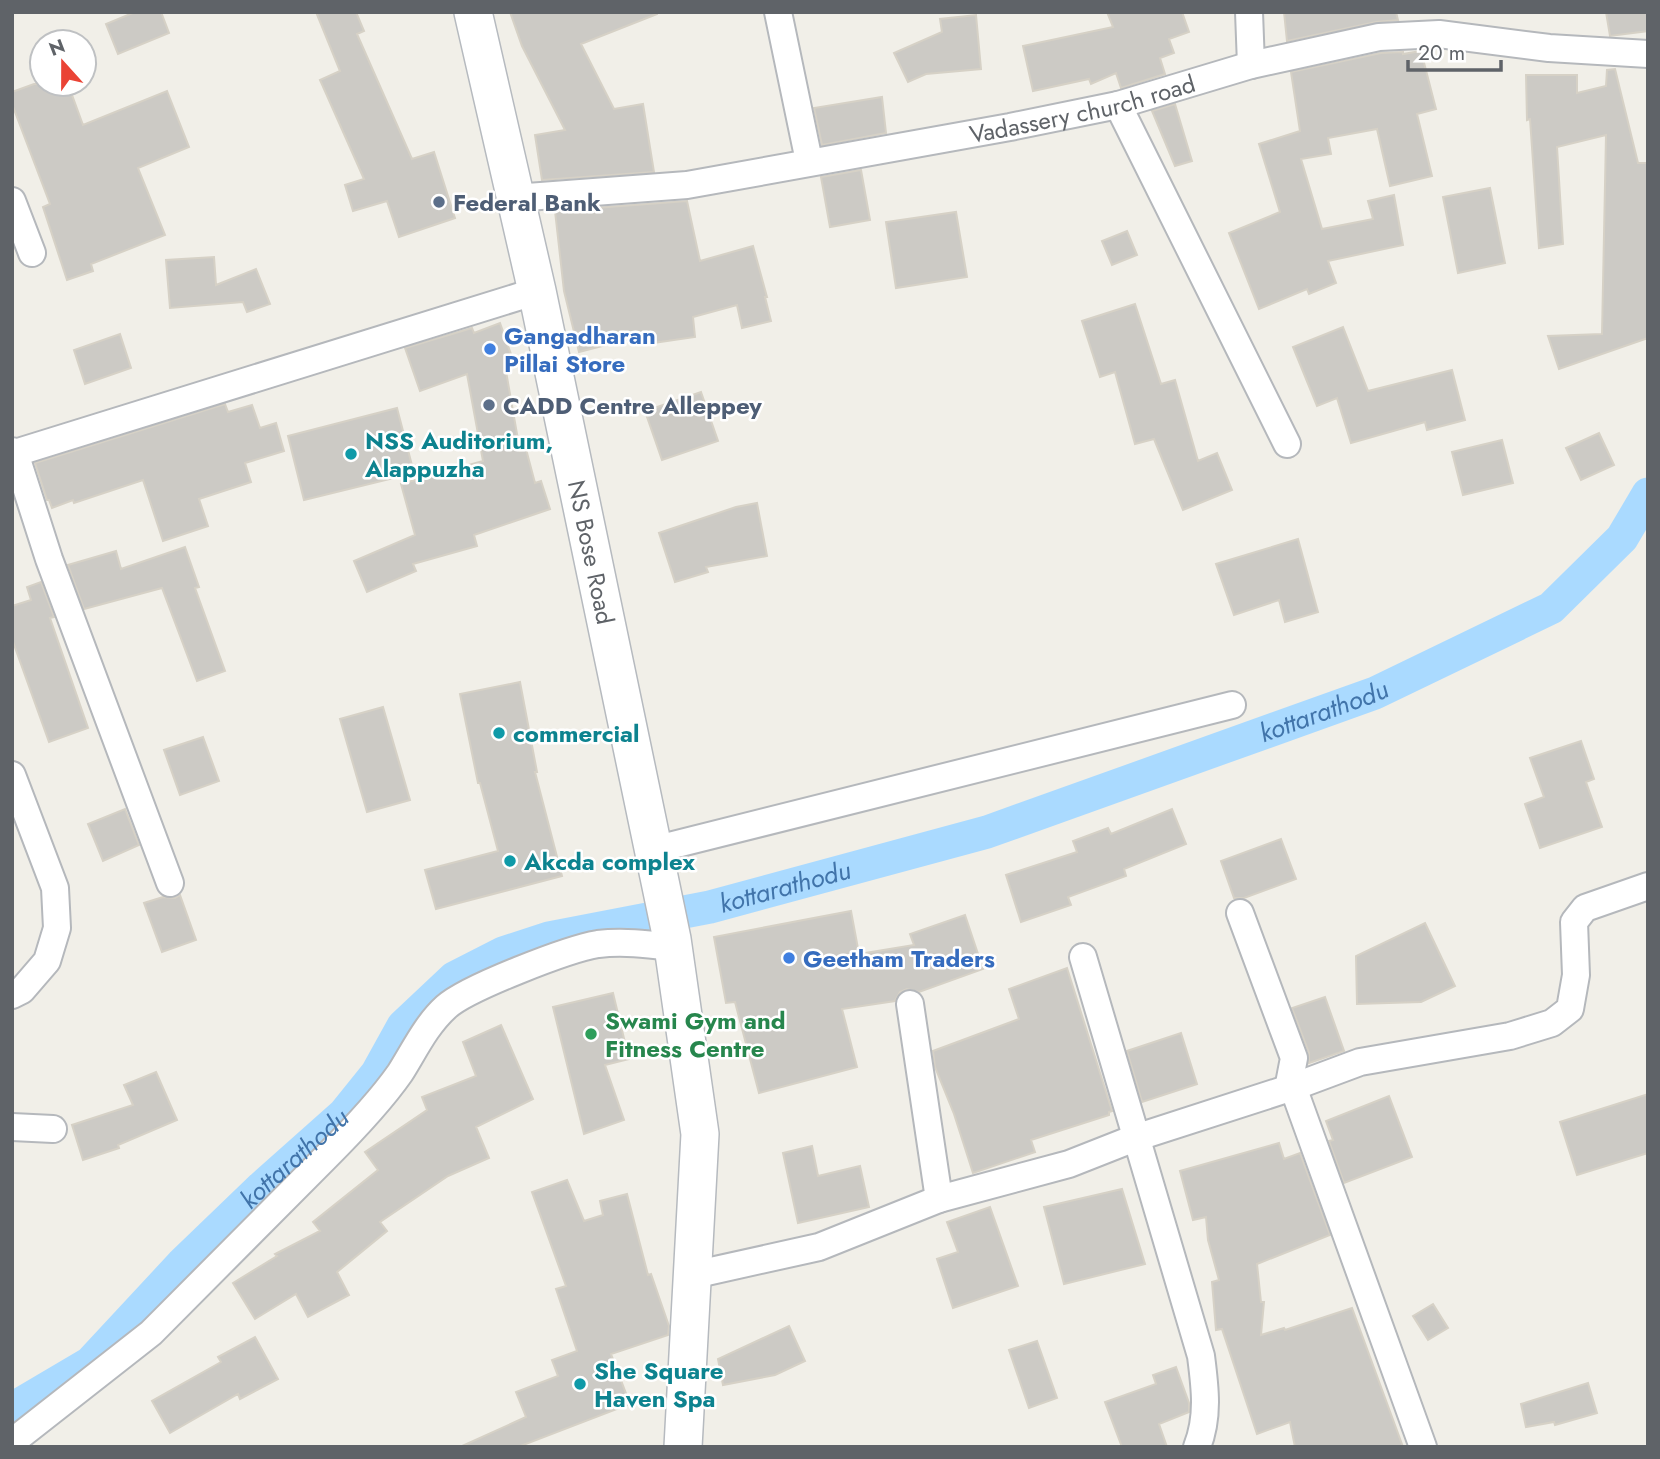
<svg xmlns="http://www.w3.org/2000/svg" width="1660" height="1459" font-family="Jost,sans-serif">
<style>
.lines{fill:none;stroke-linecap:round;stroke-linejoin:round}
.canal{stroke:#aadaff;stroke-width:33}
.building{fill:#cccac5;stroke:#d6d1c6;stroke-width:2}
.minor-casing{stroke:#b5b8bc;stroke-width:30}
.secondary-casing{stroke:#b6babf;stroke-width:40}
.minor{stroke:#fff;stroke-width:26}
.secondary{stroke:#fff;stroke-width:37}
.service-dot{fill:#5c6f8a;stroke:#fff;stroke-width:2.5}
.shop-dot{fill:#3f7fe0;stroke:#fff;stroke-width:2.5}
.culture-dot{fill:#0f9aa8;stroke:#fff;stroke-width:2.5}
.leisure-dot{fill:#2e9e5b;stroke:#fff;stroke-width:2.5}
.labels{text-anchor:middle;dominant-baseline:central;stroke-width:5;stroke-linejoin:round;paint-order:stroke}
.street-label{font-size:24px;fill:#5f6368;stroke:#fff}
.service-label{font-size:24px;font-weight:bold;fill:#4e5e75;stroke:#fff;text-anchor:start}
.shop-label{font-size:24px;font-weight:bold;fill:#366cbe;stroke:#fff;text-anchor:start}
.culture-label{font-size:24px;font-weight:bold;fill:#0d838f;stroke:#fff;text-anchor:start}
.leisure-label{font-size:24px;font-weight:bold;fill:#27864d;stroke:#fff;text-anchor:start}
.water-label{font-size:26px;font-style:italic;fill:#4174aa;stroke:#fff}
</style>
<rect width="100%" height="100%" fill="#f1efe8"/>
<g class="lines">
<path class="canal" id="s1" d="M12 1409 90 1363 182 1264 262 1187 344 1114 377 1073 403 1026 454 978 503 953 549 938 710 907 987 832 1375 693 1551 608 1622 538 1648 494"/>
</g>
<path class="building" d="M135 12H161L169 33 118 54 106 24Z
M316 12H356L364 31 357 34 412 159 434 152 455 218 399 237 387 201 353 211 345 185 364 179 320 80 340 71Z
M510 12H657V14L581 44 614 109 643 104 654 172 542 180 535 135 565 130 522 46Z
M1107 12H1182L1189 32 1169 39 1174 53 1160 58 1165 74 1121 88 1116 73 1091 84 1089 79 1033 91 1023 46 1113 27Z
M1284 12H1396L1398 20 1376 22 1287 41Z
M1606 12H1648V31L1610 36Z
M976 15 981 69 926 74 908 82 894 53 942 32 940 19Z
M1421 51 1436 109 1417 114 1432 176 1390 186 1377 129 1328 138 1331 154 1301 159 1322 229 1373 219 1368 201 1394 195 1403 245 1328 261 1336 283 1309 294 1307 289 1259 309 1229 233 1280 212 1259 144 1300 131 1291 72 1381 53 1403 52V54Z
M1615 69 1638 163H1648V338L1559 369 1548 336 1602 334 1606 135 1557 147 1563 244 1539 248 1530 119 1527 120 1526 75H1577V93L1606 86 1607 70Z
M34 84H68L83 125 167 91 189 147 138 168 165 235 91 264 93 271 67 280 43 207 50 204 12 104V92Z
M882 97 886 133 822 145 814 108Z
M1175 104 1192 161 1175 166 1152 111Z
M861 170 870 220 830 227 821 177Z
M1490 188 1505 263 1458 273 1443 197Z
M687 201 700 261 753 246 767 297H765L771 321 742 328 737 305 693 317 695 337 646 344 645 335 579 352 564 291 555 211Z
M956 212 967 277 896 288 886 222Z
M1127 231 1137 255 1112 265 1102 241Z
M214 257 216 285 256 269 270 304 247 312 243 302 170 308 166 260Z
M1135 304 1161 384 1175 380 1198 461 1217 453 1232 490 1183 510 1154 439 1135 444 1115 372 1100 377 1082 321Z
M500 323 512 357 504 360 520 451 526 449 535 483 541 481 550 509 474 535 477 546 413 564 416 571 367 592 354 561 415 535 401 484 483 461 467 374 420 391 405 348 472 328 474 333Z
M1343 327 1368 391 1452 370 1465 420 1427 430 1425 422 1351 443 1337 398 1317 406 1293 347Z
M120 334 131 368 85 384 74 350Z
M701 392 718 441 662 460 645 411Z
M225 404 228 412 252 405 260 428 276 423 284 451 245 463 251 482 199 499 208 526 163 541 143 480 74 503 73 500 52 508 49 500H47L35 463Z
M397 408 414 473 304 500 288 436Z
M1599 433 1614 465 1581 480 1566 448Z
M1502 440 1513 483 1463 495 1452 452Z
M757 503 767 556 706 567 708 572 675 582 659 533 736 507Z
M1298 539 1318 612 1285 622 1279 600 1234 615 1216 564Z
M185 547 199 587 195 588 225 671 197 681 162 588 84 609 68 565 116 551 121 569Z
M41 582 54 617 50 618 88 728 49 742 12 639V606L31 600 27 587Z
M520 682 537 772H535L562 876 436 909 425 870 498 851 480 783H478L460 694Z
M383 707 410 800 367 812 340 719Z
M203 737 219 781 180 795 164 750Z
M1581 741 1594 779 1586 782 1602 827 1540 848 1525 804 1544 797 1530 758Z
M125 809 139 845 103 861 88 824Z
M1172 809 1186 844 1124 869 1126 876 1068 897 1071 905 1021 922 1006 875 1077 852 1073 841 1108 828 1111 834Z
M1281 839 1296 879 1244 898H1234L1221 861Z
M180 895 196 940 162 952 144 903 163 897 175 898Z
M851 911 859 954 914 945 910 934 965 915 983 969 919 992 907 989 900 992 895 1001 842 1009 857 1067 759 1093 735 1002 726 1003 714 937Z
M1425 923 1455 986 1421 1002 1357 1004 1356 956Z
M1067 968 1112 1111 1109 1112V1115L1031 1140 1035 1152 973 1173 954 1114 935 1067 933 1051 1019 1019 1009 989Z
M613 993 629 1059 605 1065 624 1120 584 1134 553 1007Z
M1325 997 1344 1051 1309 1063V1053L1292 1008Z
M501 1025 533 1099 476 1127 489 1158 448 1176 380 1222 387 1231 337 1272 349 1295 308 1317 296 1294 255 1319 233 1283 277 1256 275 1254 320 1231 313 1222 378 1170 365 1152 427 1110 422 1097 476 1076 463 1042Z
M1181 1033 1197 1084 1142 1102 1127 1051Z
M156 1072 177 1120 118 1145 119 1148 83 1160 72 1125 133 1105 124 1085Z
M1648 1094V1153L1577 1175 1560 1122Z
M1389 1096 1412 1157 1344 1183 1329 1141 1333 1140 1326 1121Z
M1279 1143 1284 1159 1300 1153 1330 1235 1257 1264 1261 1302H1264L1261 1335 1284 1328 1285 1330 1352 1308 1403 1447H1295L1290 1422 1257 1434 1222 1329 1216 1330 1212 1282 1219 1280 1208 1240 1206 1217 1193 1220 1180 1171Z
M812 1146 818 1176 860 1166 869 1207 798 1223 783 1153Z
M567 1180 584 1221 603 1215 600 1201 627 1194 648 1275 651 1274 669 1326 668 1335 611 1354 630 1404 518 1447H460L526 1417 516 1392 558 1376 552 1360 577 1351 556 1289 566 1286 532 1192Z
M1122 1189 1145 1264 1064 1284 1044 1207Z
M990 1207 1018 1286 953 1308 937 1259 958 1252 947 1222Z
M1433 1304 1448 1328 1428 1340 1413 1316Z
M789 1326 805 1361 775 1375 723 1385 718 1359Z
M255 1337 278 1379 240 1399 238 1394 170 1433 152 1401 221 1362 218 1357Z
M1037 1341 1057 1398 1029 1408 1009 1350Z
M1176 1367 1189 1403V1412L1159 1424 1167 1447H1122L1105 1402 1156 1384 1153 1375Z
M1588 1383 1597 1413 1555 1425 1554 1422 1526 1427 1521 1404Z"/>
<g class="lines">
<g class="minor-casing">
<g id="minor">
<path d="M778 12 809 161"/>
<path d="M1249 12 1251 65"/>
<path d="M1118 105 1287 444"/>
<path id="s2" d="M514 198 687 185 1010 127 1118 105 1251 65 1379 37 1439 34 1549 48 1648 54"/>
<path d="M12 201 32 253"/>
<path d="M12 451 15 453 537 291"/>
<path d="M15 453 49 559 170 883"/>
<path d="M12 775 55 888 57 928 47 961 22 990 12 995"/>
<path d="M653 850 1232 705"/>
<path d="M1240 913 1294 1058 1288 1089"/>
<path d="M1083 957 1201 1356C1205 1387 1209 1417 1197 1447"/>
<path d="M910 1004 939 1199"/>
<path d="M1293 1087 1423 1447"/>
<path d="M12 1127 53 1129"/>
<path d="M693 1275 819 1247 939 1199 1069 1164 1135 1138 1293 1087 1360 1062 1510 1036 1552 1023 1570 1009 1576 975 1574 922 1585 908 1648 886"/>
<path d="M12 1442 151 1333 326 1157C352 1131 379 1103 400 1073 414 1051 426 1025 446 1007 467 988 568 949 598 944 623 941 647 944 672 947"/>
</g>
</g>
<g class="secondary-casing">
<g id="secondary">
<path id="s3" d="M473 12 537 291 672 939 700 1134 683 1447"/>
</g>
</g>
<use href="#minor" class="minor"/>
<use href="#secondary" class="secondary"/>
</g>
<g class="service-dot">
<circle cx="439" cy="202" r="7"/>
<circle cx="489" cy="405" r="7"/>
</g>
<g class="shop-dot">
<circle cx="490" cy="349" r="7"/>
<circle cx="789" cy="958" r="7"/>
</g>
<g class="culture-dot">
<circle cx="351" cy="454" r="7"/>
<circle cx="499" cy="733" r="7"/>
<circle cx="510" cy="861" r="7"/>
<circle cx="580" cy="1384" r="7"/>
</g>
<circle class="leisure-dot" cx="591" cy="1034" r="7"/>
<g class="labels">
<g class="street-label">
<text stroke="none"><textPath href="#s2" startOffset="576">Vadassery church road</textPath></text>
<text stroke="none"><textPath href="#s3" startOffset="553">NS Bose Road</textPath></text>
</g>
<g class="service-label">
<text x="453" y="202">Federal Bank</text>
<text x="503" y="405">CADD Centre Alleppey</text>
</g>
<g class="shop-label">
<text x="504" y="335">Gangadharan<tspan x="504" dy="28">Pillai Store</tspan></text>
<text x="803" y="958">Geetham Traders</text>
</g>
<g class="culture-label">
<text x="365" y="440">NSS Auditorium,<tspan x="365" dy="28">Alappuzha</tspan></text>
<text x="513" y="733">commercial</text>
<text x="524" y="861">Akcda complex</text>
<text x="594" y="1370">She Square<tspan x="594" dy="28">Haven Spa</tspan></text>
</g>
<g class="leisure-label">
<text x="605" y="1020">Swami Gym and<tspan x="605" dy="28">Fitness Centre</tspan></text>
</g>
<g class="water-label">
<text stroke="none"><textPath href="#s1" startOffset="1535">kottarathodu</textPath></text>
<text stroke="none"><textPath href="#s1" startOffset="968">kottarathodu</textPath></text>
<text stroke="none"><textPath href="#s1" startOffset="380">kottarathodu</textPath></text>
</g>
</g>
<rect width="1660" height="1459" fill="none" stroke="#5f6368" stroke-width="28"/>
<g transform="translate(63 63) rotate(339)"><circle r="33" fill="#ffffff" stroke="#bfc1c3" stroke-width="2"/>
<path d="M0-5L12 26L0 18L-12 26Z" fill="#ea4335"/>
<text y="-10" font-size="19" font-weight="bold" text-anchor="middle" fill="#5f6368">N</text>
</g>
<path d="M1408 60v10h93v-10" fill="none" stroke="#5f6368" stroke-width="3.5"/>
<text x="1418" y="60" font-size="21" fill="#5f6368" stroke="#ffffff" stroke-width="5" paint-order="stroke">20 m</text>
</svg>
